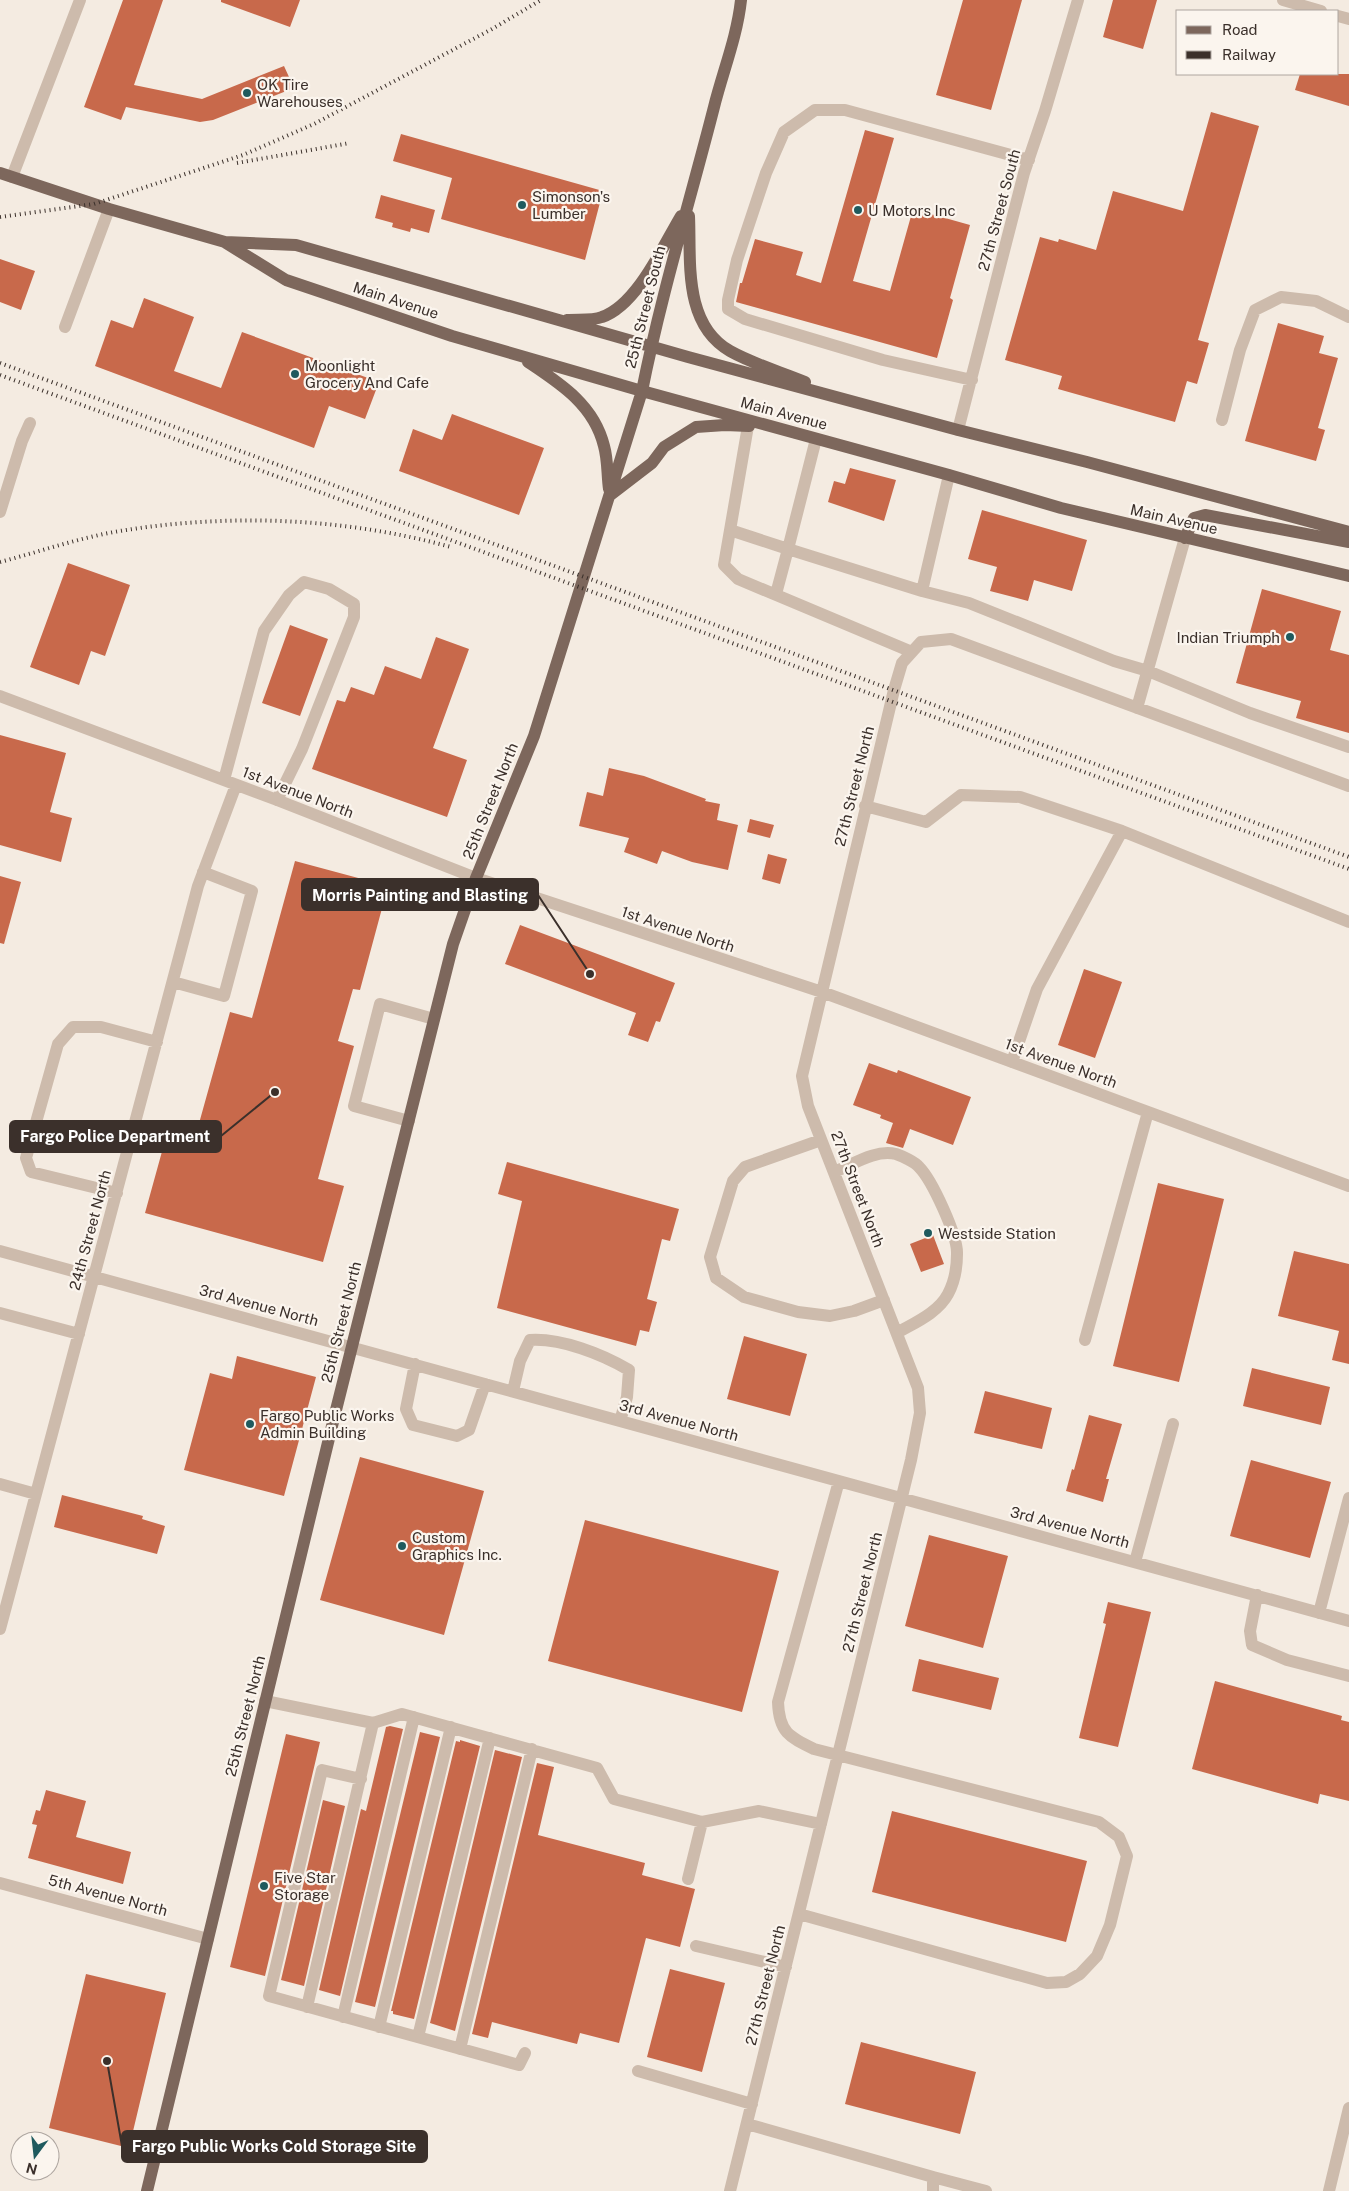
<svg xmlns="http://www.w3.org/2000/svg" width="1349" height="2191" font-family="'Public Sans',sans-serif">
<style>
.building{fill:#c8694b}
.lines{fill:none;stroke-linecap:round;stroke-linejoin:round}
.minor{stroke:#cdbbac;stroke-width:12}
.major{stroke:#7d675c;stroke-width:12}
.rail{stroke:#3b302b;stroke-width:4;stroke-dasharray:1 4;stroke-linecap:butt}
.poi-dot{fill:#1f5a5e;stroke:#fbf5ee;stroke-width:2}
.labels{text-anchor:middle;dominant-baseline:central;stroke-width:4.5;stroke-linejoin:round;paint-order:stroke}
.poi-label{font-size:15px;fill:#3b302b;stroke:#fbf5ee;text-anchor:start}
.street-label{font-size:15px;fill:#3b302b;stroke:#fbf5ee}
.leader{fill:none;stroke:#3b302b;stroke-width:2}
.callout-dot{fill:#3b302b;stroke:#fbf5ee;stroke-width:2}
.callout{fill:#3b302b;stroke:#3b302b;stroke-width:2}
.callout-label{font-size:16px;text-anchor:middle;font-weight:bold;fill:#fff}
</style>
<rect width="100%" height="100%" fill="#f4ebe1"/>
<path class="building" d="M123 0H163L134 85 202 99 284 66 294 88 213 120 200 122 126 107 121 120 84 107Z
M221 0H300L290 27 221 2Z
M963 0H1022L991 110 936 95Z
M1113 0H1157L1143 49 1103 37Z
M1300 74H1349V106L1295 90Z
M1211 112 1259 126 1198 340 1209 343 1197 384 1187 381 1175 422 1058 389 1062 376 1005 360 1040 237 1058 242 1059 239 1096 250 1113 191 1183 211Z
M865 130 894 138 853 281 890 291 913 209 970 225 950 298 953 300 937 358 736 302 740 283H742L755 239 803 252 796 275 821 283Z
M401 134 603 191 585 260 441 219 452 178 393 161Z
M381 195 435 210 429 233 411 228 410 232 392 227 393 223 375 218Z
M0 259 35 271 21 310 0 302Z
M144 298 194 317 174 371 221 388 242 332 379 382 365 419 329 406 314 448 95 366 111 320 133 328Z
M1278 323 1324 336 1319 353 1338 358 1318 428 1325 430 1316 461 1245 441Z
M452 414 544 448 519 515 399 471 413 429 442 440Z
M850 468 896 480 884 521 828 502 834 481 845 484Z
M982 510 1087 540 1072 591 1034 580 1028 601 990 591 997 567 968 559Z
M68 563 130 585 105 656 91 651 79 685 30 667Z
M1262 589 1341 611 1330 650 1349 655V733L1296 718 1301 701 1236 683Z
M290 625 328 639 300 716 262 703Z
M436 637 469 649 433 748 467 760 447 817 312 769 337 700 345 702 351 687 374 695 385 666 421 679Z
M0 735 66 753 50 812 72 818 61 862 0 845Z
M609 768 644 776 706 799 705 801 720 804 717 820 738 825 728 870 692 862 662 851 657 864 624 852 629 838 579 826 587 792 603 796Z
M750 819 774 825 770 838 747 832Z
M768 854 787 859 780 884 762 879Z
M295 861 388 886 360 990 353 989 338 1041 354 1046 318 1179 344 1186 323 1262 145 1213 166 1137 193 1145 230 1012 252 1018Z
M0 876 21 882 4 944 0 943Z
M520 925 675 983 660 1022 656 1021 648 1042 628 1035 636 1013 505 964Z
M1084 969 1122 982 1095 1058 1058 1045Z
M869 1063 897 1073 898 1070 971 1097 953 1145 910 1129 903 1148 886 1143 893 1123 880 1118 881 1115 853 1105Z
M507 1162 679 1209 670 1241 662 1239 647 1299 657 1302 649 1332 640 1330 636 1346 497 1308 522 1201 498 1194Z
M1158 1183 1224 1199 1179 1382 1113 1366Z
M933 1235 944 1264 921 1272 910 1244Z
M1294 1251 1349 1264V1364L1332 1360 1339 1331 1278 1316Z
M744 1336 807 1354 790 1416 727 1399Z
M237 1356 316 1377 284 1496 184 1470 210 1373 232 1379Z
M1252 1368 1330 1387 1321 1425 1243 1406Z
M985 1391 1052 1408 1042 1449 974 1433Z
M1089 1415 1122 1424 1106 1479H1109L1103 1502 1066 1491 1072 1469 1074 1470Z
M360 1457 484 1491 444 1635 320 1600Z
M1251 1460 1331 1482 1310 1558 1230 1536Z
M62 1495 143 1516 142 1519 165 1526 157 1554 54 1527Z
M585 1520 779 1571 742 1712 548 1661Z
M929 1535 1008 1556 983 1648 905 1626Z
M1108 1602 1151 1612 1118 1747 1079 1738 1106 1624 1103 1623Z
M919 1659 999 1678 991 1710 912 1691Z
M1215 1681 1342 1716 1341 1720 1349 1722V1801L1320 1794 1318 1804 1192 1769Z
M390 1726 403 1729 340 1996 319 1990 361 1809 366 1811 386 1727Z
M420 1732 440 1737 375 2007 355 2002Z
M286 1734 320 1742 265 1976 230 1967Z
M460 1740 480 1746 414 2019 393 2014V2011H391L456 1741 460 1742Z
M495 1750 522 1757 455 2031 430 2023Z
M537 1763 554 1767 538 1835 645 1863 642 1875 695 1889 680 1947 646 1938 619 2043 580 2033 577 2044 492 2022 488 2038 472 2034Z
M46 1790 86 1801 76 1837 131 1852 123 1884 28 1858 37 1825 32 1824 36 1810 40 1811Z
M323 1800 345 1806 304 1986 281 1980Z
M892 1811 1087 1861 1066 1942 872 1892Z
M670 1969 725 1983 702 2072 647 2057Z
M86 1974 166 1993 129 2148 49 2128Z
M861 2042 976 2072 960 2134 845 2104Z"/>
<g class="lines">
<path class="minor" d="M1283 0 1321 11
M1338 16 1349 19
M12 177 80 0
M65 327 109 209
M972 380 883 360 745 319 728 309V300L737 260 766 173 784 132 815 110H845L1029 160
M1222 420 1240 350 1255 310 1281 297 1316 301 1349 317
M748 426 724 565 738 579 912 652
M958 430 1024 173 1045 111 1078 0
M816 439 788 549 922 591
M949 475 922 591 969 603 1114 661 1148 671 1250 713 1349 747
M0 512 22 441 30 423
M730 530 788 549 776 594
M0 696 277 800 476 878 822 992 1349 1186
M1137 708 1185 538
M224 780 264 631 289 595 304 582 329 589 354 604V617L302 749 277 800
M865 806 926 822 961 795 1020 797 1122 831 1349 922
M173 982 224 996 252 891 203 872
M1012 1062 1037 989 1122 831
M409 1121 354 1106 380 1004 434 1019
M821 1140 745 1167 733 1181 710 1257 716 1278 744 1297 798 1312 830 1316 854 1311 884 1300
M834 1172C852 1165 875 1149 896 1154 902 1156 915 1162 919 1167 932 1180 958 1236 957 1254 957 1268 955 1281 948 1294 938 1313 914 1323 897 1333
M117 1193 31 1172 26 1158 58 1044 73 1027H101L157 1042
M0 1251 1349 1621
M0 1313 79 1334
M1085 1340 1148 1112
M415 1364 406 1409 413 1425 457 1436 469 1430 485 1384
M513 1391 520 1361 530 1340C561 1338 602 1354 629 1370L627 1397 620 1421
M0 1484 36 1494
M1135 1562 1173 1424
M1257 1595 1250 1631 1252 1645 1287 1660 1349 1676
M1319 1613 1349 1498
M0 1629 198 886 236 785
M265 1701 373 1723 402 1714 597 1768 614 1799 702 1822 759 1811 821 1824
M361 1779 322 1770 269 1996 519 2065 525 2053
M688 1879 702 1822
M0 1883 208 1939
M799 1914 1047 1983 1066 1982 1080 1974 1097 1956 1110 1925 1127 1856 1119 1837 1099 1822 814 1749C789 1737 779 1732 778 1702L839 1481
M696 1946 786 1967
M307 2007 373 1723
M343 2017 414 1717
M379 2027 451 1727
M418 2037 490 1738
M460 2049 532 1749
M638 2071 752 2104
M747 2124 933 2177V2191
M933 2177 986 2191
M730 2191 911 1460 920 1413 918 1388 808 1106 802 1076 894 690 902 663 921 642 951 639 1349 786
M1329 2191 1349 2108"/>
<path class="major" d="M0 173 109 209 225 242 296 245 688 357 958 430 1087 462 1349 532
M689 216C691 262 683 324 730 351 753 364 781 372 805 382
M226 243 286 280 452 336 642 391 949 475 1061 508 1349 576
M567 320C578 319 592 321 602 317 637 305 663 246 681 216
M528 362C561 384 594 405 604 446 608 460 607 475 609 489
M609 496 652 463 664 447 696 427 725 425 749 426
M1185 538 1194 518 1205 515 1349 542
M147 2191 332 1426 453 944 476 878 534 736 642 391C661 295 690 201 714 107 723 71 737 37 741 0"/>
<path class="rail" d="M237 163 350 143
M0 217 94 204 243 155 314 124 492 29 541 0
M0 363 1349 857
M0 375 1349 869
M0 562C38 552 76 539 114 532 225 513 342 517 451 547"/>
</g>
<g class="poi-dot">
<circle cx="247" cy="93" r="5"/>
<circle cx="522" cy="205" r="5"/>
<circle cx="858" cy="210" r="5"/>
<circle cx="295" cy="374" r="5"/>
<circle cx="1290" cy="637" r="5"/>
<circle cx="928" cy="1233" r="5"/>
<circle cx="250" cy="1424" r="5"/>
<circle cx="402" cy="1546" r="5"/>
<circle cx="264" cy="1886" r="5"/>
</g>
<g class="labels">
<g class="poi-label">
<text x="257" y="84">OK Tire<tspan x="257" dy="17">Warehouses</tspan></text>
<text x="532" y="196">Simonson's<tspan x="532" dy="17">Lumber</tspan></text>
<text x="868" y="210">U Motors Inc</text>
<text x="305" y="365">Moonlight<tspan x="305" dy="17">Grocery And Cafe</tspan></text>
<text x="1280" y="637" text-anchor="end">Indian Triumph</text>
<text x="938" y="1233">Westside Station</text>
<text x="260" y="1415">Fargo Public Works<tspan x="260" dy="17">Admin Building</tspan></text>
<text x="412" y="1537">Custom<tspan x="412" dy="17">Graphics Inc.</tspan></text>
<text x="274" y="1877">Five Star<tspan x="274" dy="17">Storage</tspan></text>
</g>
<g class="street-label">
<text transform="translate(999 210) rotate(-75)">27th Street South</text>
<text transform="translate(396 300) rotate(18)">Main Avenue</text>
<text transform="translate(645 307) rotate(-76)">25th Street South</text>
<text transform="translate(784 413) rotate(15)">Main Avenue</text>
<text transform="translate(1174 519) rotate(13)">Main Avenue</text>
<text transform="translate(854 786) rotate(-76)">27th Street North</text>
<text transform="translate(298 792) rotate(21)">1st Avenue North</text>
<text transform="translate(490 801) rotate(-68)">25th Street North</text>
<text transform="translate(678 929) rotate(18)">1st Avenue North</text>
<text transform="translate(1061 1063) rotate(20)">1st Avenue North</text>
<text transform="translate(858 1189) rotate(69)">27th Street North</text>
<text transform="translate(90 1230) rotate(-75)">24th Street North</text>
<text transform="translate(259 1305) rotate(15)">3rd Avenue North</text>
<text transform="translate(341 1322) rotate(-76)">25th Street North</text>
<text transform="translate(679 1420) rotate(15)">3rd Avenue North</text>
<text transform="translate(1070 1527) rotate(15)">3rd Avenue North</text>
<text transform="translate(862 1592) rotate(-76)">27th Street North</text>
<text transform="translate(245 1716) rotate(-76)">25th Street North</text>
<text transform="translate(108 1895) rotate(15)">5th Avenue North</text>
<text transform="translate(765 1985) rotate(-76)">27th Street North</text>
</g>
</g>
<path class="leader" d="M590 974L538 895M275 1092L221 1136M107 2061L122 2146"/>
<g class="callout-dot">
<circle cx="590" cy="974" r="5"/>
<circle cx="275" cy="1092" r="5"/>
<circle cx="107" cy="2061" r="5"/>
</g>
<g class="callout">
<rect x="302" y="879" width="236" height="31" rx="5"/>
<rect x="10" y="1121" width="211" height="31" rx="5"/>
<rect x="122" y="2131" width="305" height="31" rx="5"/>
</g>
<g class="callout-label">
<text x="420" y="901">Morris Painting and Blasting</text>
<text x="115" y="1142">Fargo Police Department</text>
<text x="274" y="2152">Fargo Public Works Cold Storage Site</text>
</g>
<rect x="1176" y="10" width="162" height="65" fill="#fbf5ee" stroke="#aea6a0"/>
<rect x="1186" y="26" width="25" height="8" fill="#7d675c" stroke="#aea6a0"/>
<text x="1222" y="35" font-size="15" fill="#3b302b">Road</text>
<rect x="1186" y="51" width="25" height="8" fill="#3b302b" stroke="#aea6a0"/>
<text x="1222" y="60" font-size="15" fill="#3b302b">Railway</text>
<g transform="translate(35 2156) rotate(195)"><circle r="24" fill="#fbf5ee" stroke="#aea6a0"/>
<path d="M0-4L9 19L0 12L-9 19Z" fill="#1f5a5e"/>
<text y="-8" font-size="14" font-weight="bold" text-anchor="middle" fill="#3b302b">N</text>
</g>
</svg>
